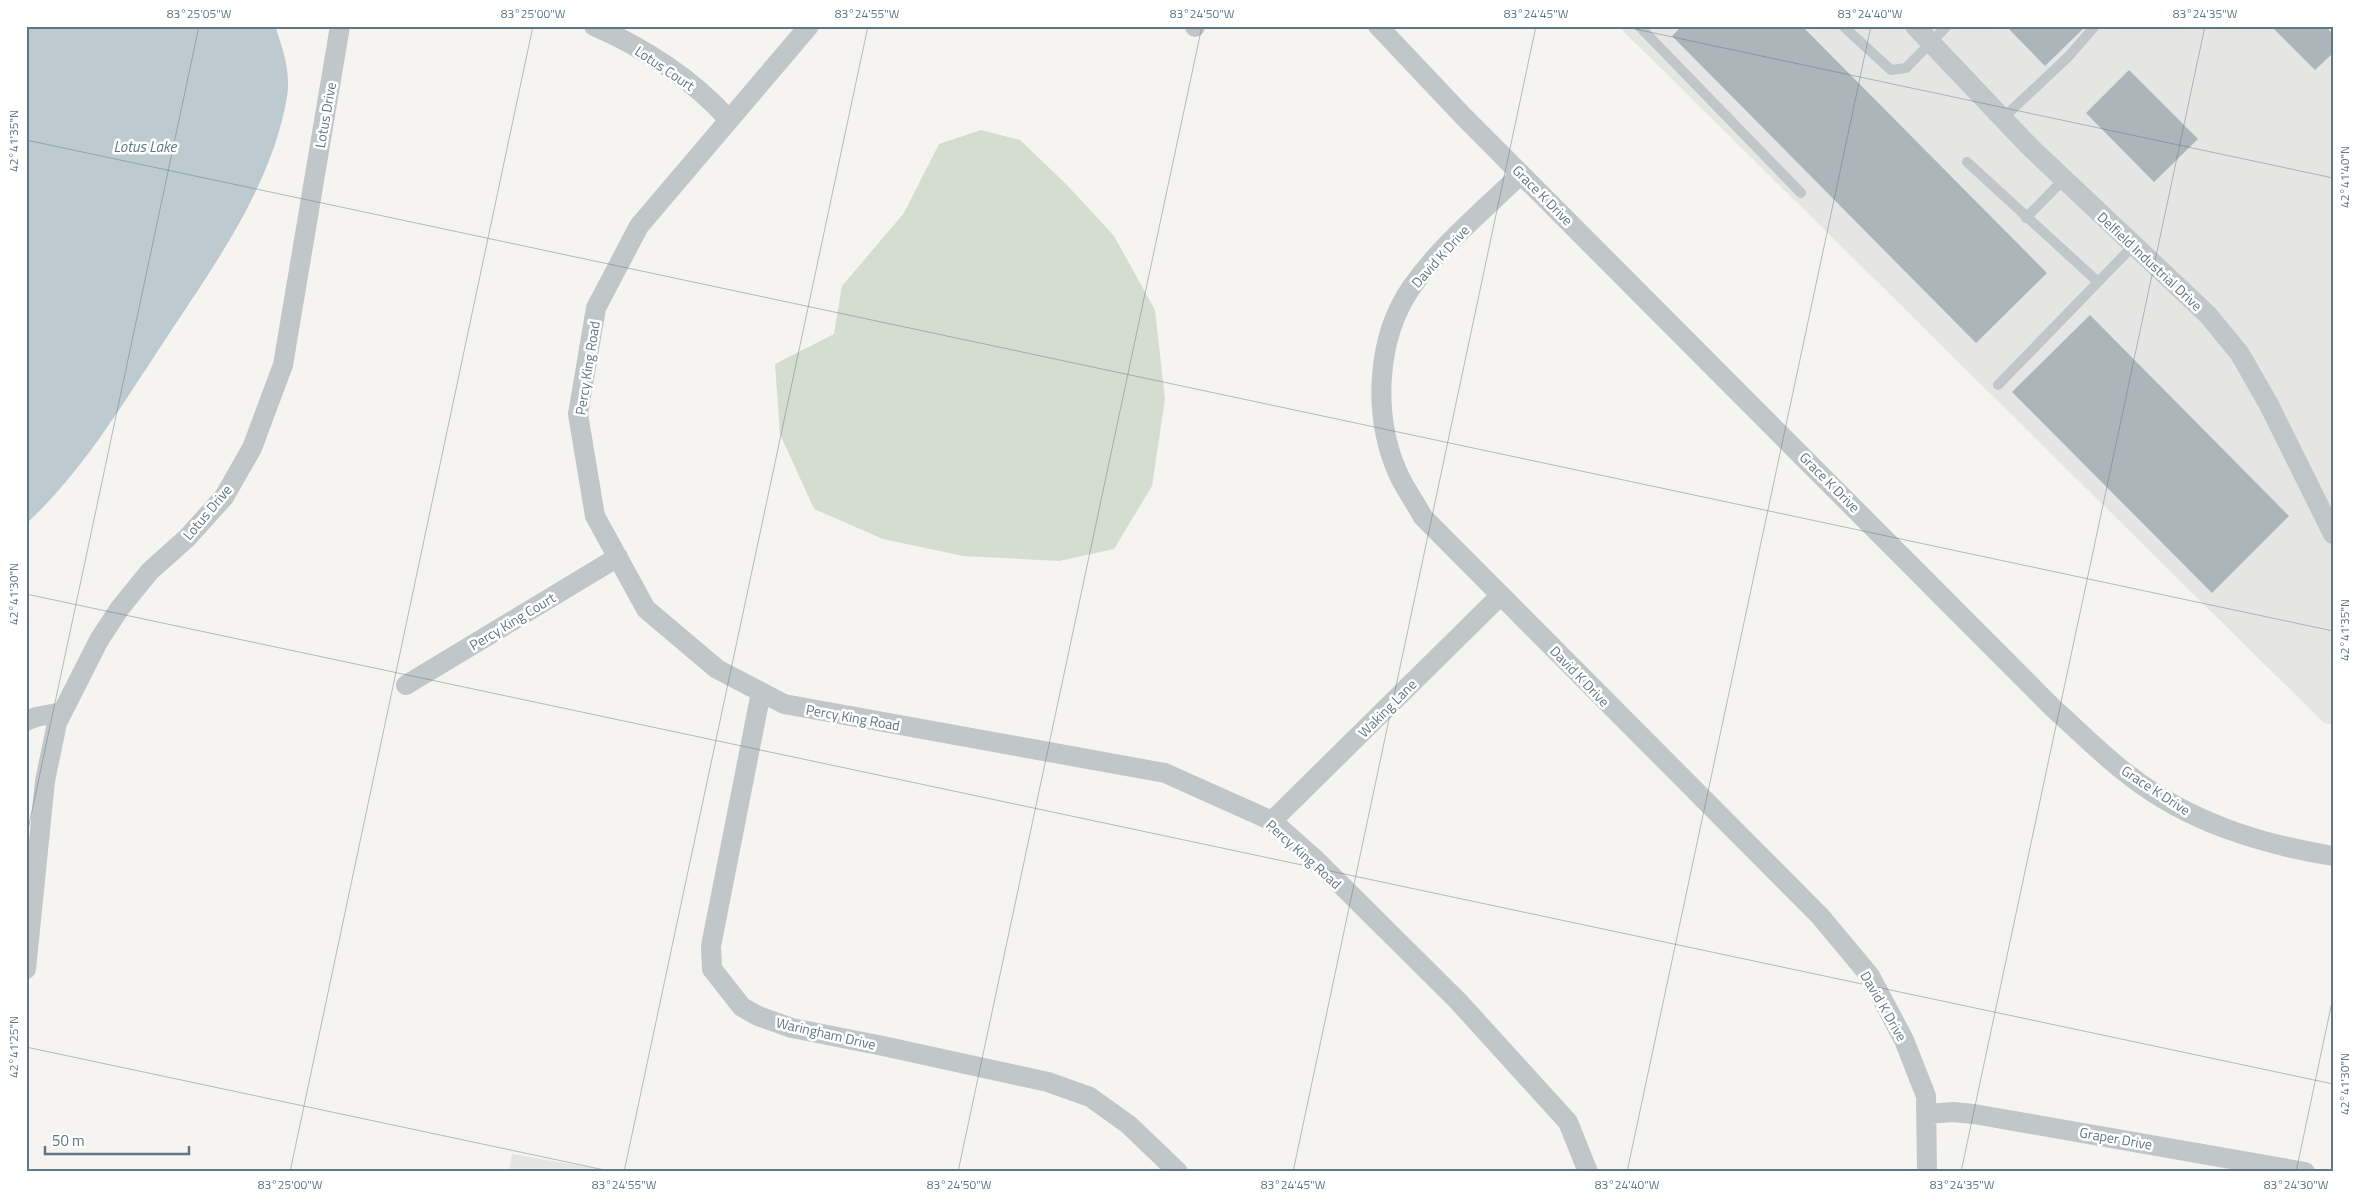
<svg xmlns="http://www.w3.org/2000/svg" width="2359" height="1198" font-family="'Titillium Web',sans-serif">
<style>
.built{fill:#e5e6e3}
.green{fill:#d5dcd0}
.water{fill:#bdcacf}
.building{fill:#acb5b9}
.lines{fill:none;stroke-linecap:round;stroke-linejoin:round}
.service{stroke:#c1c6c9;stroke-width:10}
.minor{stroke:#c1c6c9;stroke-width:20}
.ticks{fill:none;stroke:#607684;stroke-width:1;stroke-opacity:0.45}
.labels{text-anchor:middle;dominant-baseline:central;stroke-width:5;stroke-linejoin:round;paint-order:stroke}
.street-label{font-size:14px;fill:#607684;stroke:#fff}
.water-label{font-size:15px;font-style:italic;fill:#5b7a82;stroke:#fff}
.neatline{fill:none;stroke:#607684;stroke-width:2}
.ticks-label{font-size:12px;text-anchor:middle;fill:#607684}
</style>
<rect width="100%" height="100%" fill="#f5f4f0"/>
<path class="built" d="M1618 26H2333V725L2324 723Z
M512 1154 617 1172H509Z"/>
<path class="green" d="M981 130 1020 140 1067 185 1114 236 1155 310 1165 399 1152 486 1114 549 1059 561 963 556 883 539 814 509 780 434 775 364 834 334 842 286 904 213 939 144Z"/>
<path class="water" d="M26 26H275C283 49 291 72 287 97 271 190 210 271 159 349 119 410 80 474 26 524Z"/>
<path class="building" d="M1682 26H1802L2047 273 1976 343 1672 36Z
M2006 26H2086L2045 66Z
M2271 26H2325L2333 34V53L2315 70Z
M2129 70 2198 139 2154 182 2086 113Z
M2090 315 2289 516 2212 593 2012 392Z"/>
<g class="lines">
<path class="service" d="M1639 26 1801 193
M1843 26 1891 70 1906 68 1947 26
M2003 118 2068 57 2095 26
M1967 162 2098 282
M2026 218 2064 179
M1998 385 2134 245"/>
<path class="minor" d="M594 26C643 47 694 80 729 120
M809 26 639 226 596 308 578 414 595 516 646 609 717 669 784 704 1165 773 1272 821 1316 860 1458 1001 1568 1122 1588 1172
M1378 26 1464 117 2053 708C2078 730 2103 756 2130 776 2189 822 2260 844 2333 856
M1915 26 2030 147 2208 315 2240 354 2269 405 2333 534
M1195 27V26
M1521 174C1484 210 1441 245 1411 288 1376 339 1373 415 1397 471 1403 486 1415 502 1423 517L1820 916 1870 976 1904 1040 1926 1096 1927 1172
M406 685 618 557
M761 692 711 946 712 969 742 1007 758 1016 792 1028 883 1046 1048 1082 1090 1097 1129 1125 1178 1172
M26 721 36 717 62 712
M1272 821 1501 595
M26 969 45 781 57 723 99 640 120 608 150 571 187 538 224 497 252 448 283 365 340 26
M1927 1114 1953 1112 1974 1114 2305 1172"/>
</g>
<path class="ticks" d="M1621 26 2333 178M26 140 2333 631M26 594 2333 1084M26 839 199 26M26 1047 614 1172M290 1172 533 26M624 1172 868 26M958 1172 1202 26M1293 1172 1536 26M1627 1172 1871 26M1961 1172 2205 26M2296 1172 2333 997"/>
<g class="labels">
<g class="street-label">
<text transform="translate(665 68) rotate(34)">Lotus Court</text>
<text transform="translate(325 115) rotate(-80)">Lotus Drive</text>
<text transform="translate(1543 195) rotate(45)">Grace K Drive</text>
<text transform="translate(1440 256) rotate(-48)">David K Drive</text>
<text transform="translate(2150 261) rotate(43)">Delfield Industrial Drive</text>
<text transform="translate(587 368) rotate(-81)">Percy King Road</text>
<text transform="translate(1830 482) rotate(45)">Grace K Drive</text>
<text transform="translate(207 512) rotate(-50)">Lotus Drive</text>
<text transform="translate(512 621) rotate(-31)">Percy King Court</text>
<text transform="translate(1580 676) rotate(46)">David K Drive</text>
<text transform="translate(1387 708) rotate(-45)">Waking Lane</text>
<text transform="translate(853 717) rotate(10)">Percy King Road</text>
<text transform="translate(2156 790) rotate(33)">Grace K Drive</text>
<text transform="translate(1304 854) rotate(42)">Percy King Road</text>
<text transform="translate(1884 1006) rotate(60)">David K Drive</text>
<text transform="translate(826 1033) rotate(13)">Waringham Drive</text>
<text transform="translate(2116 1138) rotate(10)">Graper Drive</text>
</g>
<g class="water-label">
<text x="145" y="146">Lotus Lake</text>
</g>
</g>
<rect width="2359" height="1198" fill="none" stroke="#ffffff" stroke-width="55"/>
<path d="M45 1146v8h144v-8" fill="none" stroke="#607684" stroke-width="2.5"/>
<text x="52" y="1146" font-size="15" fill="#607684" stroke="#ffffff" stroke-width="4" paint-order="stroke">50 m</text>
<rect x="28" y="28" width="2304" height="1142" class="neatline"/>
<g class="ticks-label">
<text x="199" y="18">83°25'05"W</text>
<text x="533" y="18">83°25'00"W</text>
<text x="867" y="18">83°24'55"W</text>
<text x="1202" y="18">83°24'50"W</text>
<text x="1536" y="18">83°24'45"W</text>
<text x="1870" y="18">83°24'40"W</text>
<text x="2205" y="18">83°24'35"W</text>
<text transform="translate(14 141) rotate(-90)" y="4">42°41'35"N</text>
<text transform="translate(2345 177) rotate(-90)" y="4">42°41'40"N</text>
<text transform="translate(14 594) rotate(-90)" y="4">42°41'30"N</text>
<text transform="translate(2345 630) rotate(-90)" y="4">42°41'35"N</text>
<text transform="translate(14 1047) rotate(-90)" y="4">42°41'25"N</text>
<text transform="translate(2345 1084) rotate(-90)" y="4">42°41'30"N</text>
<text x="290" y="1189">83°25'00"W</text>
<text x="624" y="1189">83°24'55"W</text>
<text x="959" y="1189">83°24'50"W</text>
<text x="1293" y="1189">83°24'45"W</text>
<text x="1627" y="1189">83°24'40"W</text>
<text x="1962" y="1189">83°24'35"W</text>
<text x="2296" y="1189">83°24'30"W</text>
</g>
</svg>
